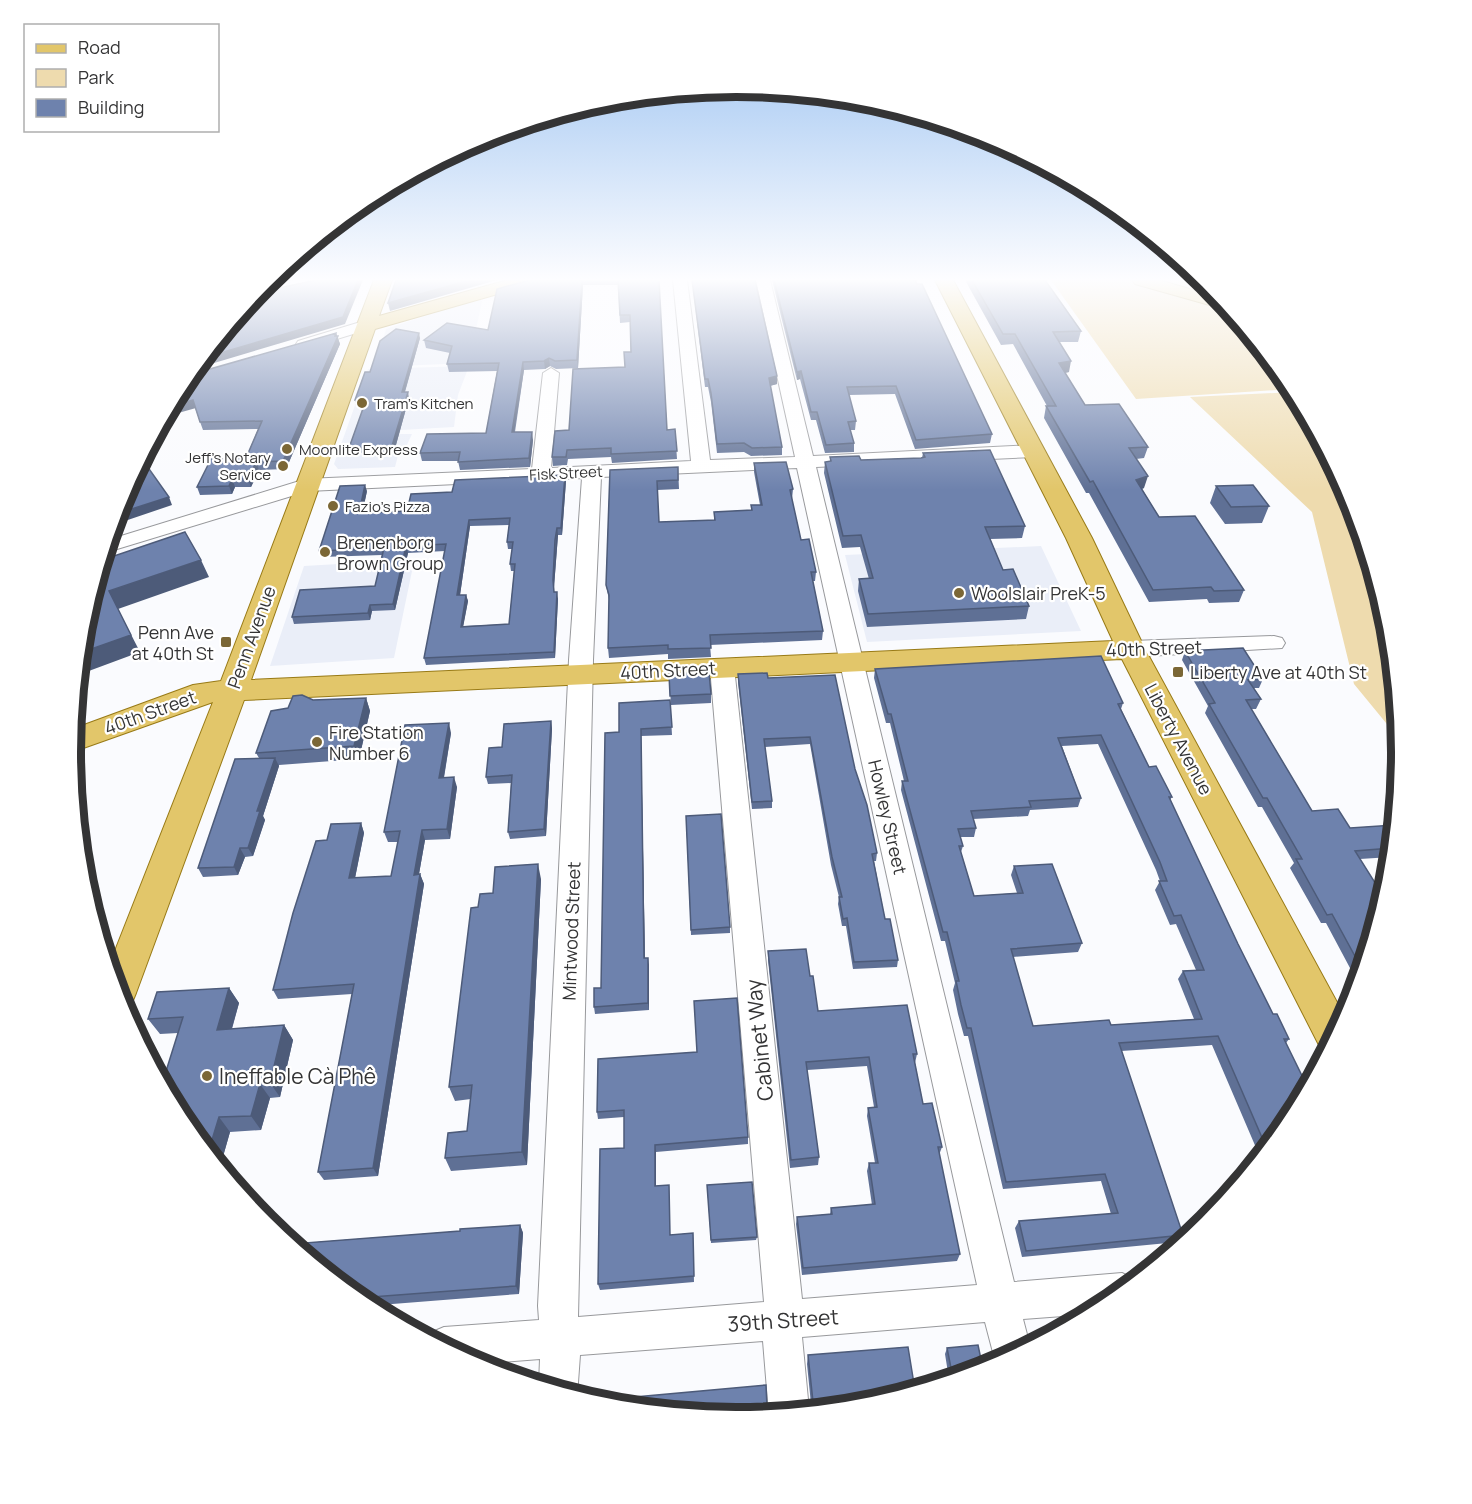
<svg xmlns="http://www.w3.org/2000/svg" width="1472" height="1504" font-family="Manrope,sans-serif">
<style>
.built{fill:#eaeef8}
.green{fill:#eedbae}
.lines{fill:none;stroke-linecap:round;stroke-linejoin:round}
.minor-casing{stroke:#98999c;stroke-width:2}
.major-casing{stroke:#987a16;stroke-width:2}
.minor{fill:#fff;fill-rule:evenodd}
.major{fill:#e2c66a;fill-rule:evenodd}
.wall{fill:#5f7095;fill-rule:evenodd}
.shaded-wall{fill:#4d5b79}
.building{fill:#6e82ad;stroke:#4d5b79;stroke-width:1.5;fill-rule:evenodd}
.poi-dot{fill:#7b6736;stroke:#fff;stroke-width:2}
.labels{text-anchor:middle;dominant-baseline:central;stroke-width:4.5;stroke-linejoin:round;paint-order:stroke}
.far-poi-label{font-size:15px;fill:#343435;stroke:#fff;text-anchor:start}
.far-street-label{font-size:15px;fill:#343435;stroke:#fff}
.poi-label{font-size:18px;fill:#343435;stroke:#fff;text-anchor:start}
.street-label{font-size:18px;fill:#343435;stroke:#fff}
.near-street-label{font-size:21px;fill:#343435;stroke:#fff}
.near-poi-label{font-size:21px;fill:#343435;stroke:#fff;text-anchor:start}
.rim{fill:none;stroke:#343435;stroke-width:8}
</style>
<rect width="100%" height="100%" fill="#fafbfe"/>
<path class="built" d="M477 299 482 301 469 363 375 367 386 329Z
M469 366 458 395 454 427 401 430 399 434H412L406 447 400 448 395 467 338 469 334 464 368 369Z
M1041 546 1081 631 867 642 845 555Z
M373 562 407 567 412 571 394 658 270 666 304 566Z"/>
<path class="green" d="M1051 280H1204L1293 389 1136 399Z
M1294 392 1351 498 1389 623 1400 740 1354 684 1312 512 1190 397Z"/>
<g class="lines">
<g class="minor-casing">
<path id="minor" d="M673 280H687L710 460 795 457 756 280H770L813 456 1034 445 1043 451 1034 457 816 467 1014 1282 1122 1273 1136 1280 1105 1306 1090 1314 1023 1319 1030 1346 996 1364 985 1322 802 1337 809 1410 769 1414 763 1341 580 1355 577 1396 539 1384 540 1359 476 1364 428 1338 430 1333 444 1327 539 1320 538 1306 569 660 582 478 308 491 104 553 108 540 306 479 532 469 543 373 551 368 559 373 551 468 691 461ZM797 468 977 1285 802 1299 734 667 730 661 722 659 714 661 710 667 764 1302 578 1317 593 660 601 477Z
M367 320 373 322 375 325 373 328 304 349 296 344 298 341Z
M1274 636 1282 638 1285 643 1282 648 1131 657 1123 654 1119 649 1123 644 1131 641Z"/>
</g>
<g class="major-casing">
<path id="major" d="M374 280H392L379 316 508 280H536L533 284 375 329 251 680 1113 641 1066 538 935 280H953L1092 538 1145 649 1345 1017 1327 1051 1321 1049 1122 659 244 700 136 993 131 1005 122 1008 109 966 213 702 72 752 73 729 193 685 221 681Z
M1132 280H1159L1220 298 1231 311 1135 284Z"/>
</g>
<use href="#minor" class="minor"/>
<use href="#major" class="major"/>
</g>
<path class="wall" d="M529 280H659L667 430 675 429 677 459 612 463 611 457 568 459 567 465 553 466 552 457 569 430 625 367 631 352 630 322 620 323 618 285H583L578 368 556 369 550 366 545 369 524 370 515 432 533 440 530 467 460 470 458 461H422L420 453 486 433 497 371 449 372 447 364 450 353 426 348 424 340 488 330Z
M692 280H755L777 384 770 386 782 447V455L751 456 744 452 717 453 711 402 708 387H705Z
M772 280H915L992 434 990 443 915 449 895 394 849 395 856 421 855 430H850L854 443V452L825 453 816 420H811L800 379 797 380Z
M965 280H1045L1081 331 1078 342H1059L1069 372 1065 373 1085 405 1148 447 1144 458 1136 459 1144 488 1142 489 1159 517 1244 590 1239 602 1209 603 1207 599 1149 602 1089 493H1086L1044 418 1046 406H1047L1013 344 1001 345Z
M336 333 340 344 286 469 259 470 251 487H235L232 494 200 495 197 487 246 458 258 429 203 430 195 408Z
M420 338 405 392 409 398 394 452 351 453 349 448 364 406H356L355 400 370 372Z
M923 453 1025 526 1022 538 990 539 1003 570 1029 606 1026 619 867 627 858 591 859 579H869L860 547 842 548 824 473 825 462 830 461V457L861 460 922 458Z
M754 463 793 489 792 499 801 540 816 572 815 581H813L823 631 822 640 710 645 711 657 668 659V654L609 658 608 648 609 600 606 585 610 470 678 467 679 489 657 490 659 522 714 520V512L751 510V505H760L754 472Z
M565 475 566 481 562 535H558L554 587V592L558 599 555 658 426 665 424 658 445 551 408 553 395 610 372 611 370 620 294 624 292 617 375 586 382 555 321 557 319 551 367 491 362 513 407 511 452 492ZM509 525 507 542 508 549H512L510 564 511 571H514L509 624 463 626 468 601 466 595H460L470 526Z
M1216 486 1269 506 1262 523 1225 524 1210 503Z
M1185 651 1263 679 1259 688H1254L1261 699 1256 709H1251L1312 811 1350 828 1394 825 1391 857 1360 859 1384 897 1358 983 1326 923H1321L1290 868 1294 863 1262 807H1258L1205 713 1208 706 1182 660Z
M875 669 1123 703 1121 709 1149 767 1172 797 1170 800 1238 944 1273 1014 1289 1039 1286 1043 1289 1122 1260 1157 1212 1045 1121 1051 1183 1235 1178 1242 1022 1257 1015 1228 1019 1221 1111 1214 1101 1181 1003 1189 968 1036H964L958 1014 953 990 955 983 945 941H941L901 790 902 781H904L890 723H886L874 678ZM1098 744 1156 870 1160 881 1155 890 1170 925 1176 924 1196 970 1183 971 1178 979 1194 1019 1111 1025 1033 1026 1013 957 1078 952 1082 943 1014 866 1011 875 1017 893 974 896 961 852 963 846 960 837H974L976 828 973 819 1028 816 1030 810 1078 807 1081 798 1062 746Z
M669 674 711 694V703L671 705Z
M738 674 768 678 855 769 877 853 876 861H874L885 919 898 960 897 967 853 969 846 926H842L838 904 839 897 831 865 810 744 765 747 772 801V808L752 809 738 682Z
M366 698 370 711 359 759 279 765V766L263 816 265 820 253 856 245 857 238 875 203 877 198 868 259 758 256 753 288 708 313 700Z
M670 700 672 735 641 736 645 958 649 965V1010L595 1014 594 1007 601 988 619 732Z
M551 721 552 729 546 836 510 839 508 832 511 783 488 784 486 777 502 747Z
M451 733 444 778 457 787 450 839 425 840 419 874H420L424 884 378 1176 324 1180 318 1172 352 994 278 999 273 990 327 840 361 823 364 833 355 878 391 876 398 842H388L384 832Z
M686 816 730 927V933L691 935Z
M541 879 527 1165 451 1171 445 1158 467 1131 471 1099 455 1101 449 1087 478 907 493 893Z
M768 951 810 976 818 1011 917 1054 915 1063 923 1104 942 1147 939 1155 960 1254 957 1261 802 1275 796 1224 797 1217 830 1214 831 1208 872 1205 867 1171 869 1163H875L867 1116 868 1108 874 1107 867 1066 807 1070 819 1157 818 1165 790 1168 768 960Z
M229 988 239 1003 232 1029 284 1025 293 1040 280 1097 270 1098 261 1130 230 1132 220 1167 178 1033 160 1034 148 1019Z
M598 1059 748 1137V1144L656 1152V1186L669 1185 670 1235 693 1233 694 1282 600 1290 598 1284 624 1148V1117L598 1119 597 1112Z
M707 1185 757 1237 756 1240 711 1243Z
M520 1225 523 1233 519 1294 367 1306 291 1244 460 1231Z
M947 1348 983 1369 949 1379 945 1354Z
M808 1355 866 1405 808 1410 809 1405 811 1404 807 1364Z"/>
<path class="shaded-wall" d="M267 280H294L261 287Z
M358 280H363L345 324 194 369 203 358Z
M470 280H497L390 311 388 303Z
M582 280 583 285 578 368 577 360Z
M336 333 340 344 286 469 283 461Z
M419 333 420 338 403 398 402 392Z
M549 358 550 366 545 369 544 361Z
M1071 361 1069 372 1057 374 1059 363Z
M523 362 524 370 513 440 512 432Z
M801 371 800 379 797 380V372Z
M777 376V384L769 386V378Z
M408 392 409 398 394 452 392 446Z
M193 400 196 408 164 417 169 407Z
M532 432 533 440 530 467 529 458Z
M256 462 259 470 251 487 248 479Z
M565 475 566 481 562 535 561 528Z
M1148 476 1144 488 1133 491 1136 480Z
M232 479 235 487 232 494 229 486Z
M365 485 367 491 361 520 359 513Z
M169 497 172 505 113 525 116 514Z
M469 520 470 526 459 602 457 595Z
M557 528 558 535 554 587 553 580Z
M406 546 408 553 395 610 393 604Z
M201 560 209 577 118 609 140 652 78 675 80 653 109 591Z
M557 592 558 599 555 658 554 652Z
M466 595 468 601 462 633 461 627Z
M370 605 372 611 370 620 368 613Z
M366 698 370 711 359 759 354 746Z
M551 721 552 729 546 836 544 829Z
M449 723 451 733 442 788 439 778Z
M641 729V736L645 965 644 958Z
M275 758 279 766 263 816 265 820 253 856 248 848 257 811Z
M454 777 457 787 450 839 447 829Z
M361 823 364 833 353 888 349 878Z
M422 830 425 840 417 885 414 875Z
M240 848 245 857 238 875 234 867Z
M538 864 541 879 527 1165 522 1152Z
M420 874 424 884 378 1176 373 1168Z
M648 958 649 965V1010L648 1003Z
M229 988 239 1003 227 1045 217 1030Z
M284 1025 293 1040 280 1097 270 1083Z
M260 1084 270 1098 261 1130 251 1116Z
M219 1117 230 1132 220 1167 208 1153Z
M655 1145 656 1152V1192L655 1186Z
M520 1225 523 1233 519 1294 516 1286Z"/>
<path class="building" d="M316 280H358L343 317 203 358 256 293Z
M396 280H470L388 303Z
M529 280H582L577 360 555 361 549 358 544 361 523 362 512 432H532L529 458 458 462 460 452 420 453 427 434 486 433 499 363 447 364 452 346 424 340 447 323 488 330 497 289Z
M618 280H659L667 430 675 429 677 451 611 454V448L567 450 566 457H552L555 431 569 430 573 369 625 367 624 352H631L630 315H620Z
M692 280H755L777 376 769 378 782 447 752 448 744 443 717 444 711 393 708 379H705Z
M774 280H915L917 284H922L992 434 916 440 896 386 847 387 856 421 848 422 854 443 826 445 817 412H811L801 371 797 372Z
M972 280H1045L1081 331 1053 332 1071 361 1059 363 1085 405 1119 404 1148 447 1129 448 1148 476 1136 480 1159 517 1195 516 1244 590 1214 591 1211 587 1153 590 1093 481 1090 482 1046 406H1056L1015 334H1003Z
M396 329 419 333 402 392H408L392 446 349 448 366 400H355L365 372H370L380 341Z
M336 333 335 336H338L283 461 256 462 248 479H232L229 486 197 487 211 459 246 458 262 421 200 422 193 400 169 407 183 382 189 375Z
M990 450 1025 526 985 527 1003 570 1013 569 1029 606 868 614 859 579 873 578 861 535 843 536 825 462 831 461 830 457 859 456 861 460 921 458 925 457 923 453Z
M142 459 169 497 116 514 121 497Z
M786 462 793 489 790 490 801 540 809 539 816 572H811L823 631 710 635 711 648 668 649V645L608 648 609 595 606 585 610 470 678 467V480L657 481 659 522 715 520 714 512 752 510 751 505H762L754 463Z
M565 475 561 528H557L555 540 553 580 554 592H557L554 652 424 658 446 544 406 546 393 604 370 605 368 613 292 617 300 590 375 586 384 548 319 551 340 486 365 485 359 513 407 511 411 494 452 492 455 480ZM510 518 507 542H513L510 564H515L509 624 461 627 466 595H457L469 520Z
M1253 485 1269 506 1231 507 1216 486Z
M185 532 201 560 109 591 131 635 80 653 83 622 102 560Z
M1243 648 1263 679 1248 680 1261 699 1246 700 1312 811 1338 809 1350 828 1394 825 1392 848 1355 851 1384 897 1362 969 1332 914 1327 915 1296 859H1302L1267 798H1263L1209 704 1215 703 1185 651Z
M1101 656 1123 703 1118 704 1149 767 1156 766 1172 797H1169L1238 944 1273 1014H1277L1289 1039H1284L1308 1088 1289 1122 1267 1149 1218 1036 1119 1043 1183 1235 1026 1251 1019 1221 1118 1213 1105 1174 1006 1182 971 1028H967L961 1005 956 981H959L947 932H943L902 781H908L891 714H888L875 669ZM1101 735 1160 862 1167 881H1159L1174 916 1181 915 1204 970 1183 971 1202 1019 1111 1025 1109 1020 1033 1026 1011 949 1082 943 1052 864 1014 866 1023 893 974 896 959 846H963L958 829 976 828 971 811 1031 807 1029 801 1081 798 1058 738Z
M709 672 711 694 670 696 669 674Z
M767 673 768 678 835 675 855 769 867 805 877 853 872 854 885 919H890L898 960 854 962 847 918 843 919 839 897H842L832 857 810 737 764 739 772 801 752 802 738 674Z
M302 695 313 700 366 698 354 746 256 753 271 711 288 708 293 696Z
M670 700 672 727 641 729 644 958H648V1003L594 1007V988H601L605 733 619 732V703Z
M551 721 544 829 508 832 512 775 486 777 489 748 502 747 504 724Z
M449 723 439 778 454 777 447 829 422 830 414 875 420 874 373 1168 318 1172 354 984 273 990 293 913 316 841 327 840 331 824 361 823 349 878 391 876 400 831 384 832 405 725Z
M275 758 257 811H260L248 848H240L234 867 198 868 235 759Z
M721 814 730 927 691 930 686 816Z
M538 864 522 1152 445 1158 448 1133 467 1131 472 1085 449 1087 471 908 478 907 480 894 493 893 495 867Z
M806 949 810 976H813L818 1011 907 1005 917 1054H913L923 1104 932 1103 942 1147H938L960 1254 803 1268 797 1217 832 1214 831 1208 875 1204 869 1163H878L868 1108 877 1107 869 1057 806 1062 819 1157 791 1160 768 951Z
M229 988 217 1030 284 1025 270 1083 260 1084 251 1116 219 1117 208 1153 182 1121 162 1084 183 1017 148 1019 157 992Z
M737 998 748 1137 655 1145V1186L669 1185 670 1235 693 1233 694 1276 598 1284 600 1149 624 1148V1110L597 1112 598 1059 697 1052 694 1001Z
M752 1182 757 1237 711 1240 707 1185Z
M520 1225 516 1286 358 1298 291 1244 460 1231V1229Z
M978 1345 983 1369 953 1378 947 1348Z
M908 1347 915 1390 866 1405 810 1410 809 1405 813 1402 808 1355Z
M532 1376 531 1382 516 1377Z
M766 1385 767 1407 771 1409V1414L736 1418 624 1406V1398Z"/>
<linearGradient id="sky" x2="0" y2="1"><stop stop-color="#94bef0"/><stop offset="0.57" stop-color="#fdfdff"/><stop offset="1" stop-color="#fdfdff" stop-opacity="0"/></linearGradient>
<rect width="1472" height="490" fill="url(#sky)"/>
<g class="poi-dot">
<circle cx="362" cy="403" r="6"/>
<circle cx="287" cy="449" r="6"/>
<circle cx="283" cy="466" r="6"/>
<circle cx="333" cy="506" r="6"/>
<circle cx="325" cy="552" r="6"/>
<circle cx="959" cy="593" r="6"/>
<rect x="220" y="636" width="12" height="12" rx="3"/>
<rect x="1172" y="666" width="12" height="12" rx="3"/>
<circle cx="317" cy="742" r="6"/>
<circle cx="207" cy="1076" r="6"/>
</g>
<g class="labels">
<g class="far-poi-label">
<text x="374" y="403">Tram's Kitchen</text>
<text x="299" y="449">Moonlite Express</text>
<text x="271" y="457" text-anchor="end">Jeff's Notary<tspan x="271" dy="17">Service</tspan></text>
<text x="345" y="506">Fazio's Pizza</text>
</g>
<g class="far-street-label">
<text transform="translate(566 473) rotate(-3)">Fisk Street</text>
</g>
<g class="poi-label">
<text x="337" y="542">Brenenborg<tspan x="337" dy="21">Brown Group</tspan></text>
<text x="971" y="593">Woolslair PreK-5</text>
<text x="214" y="632" text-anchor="end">Penn Ave<tspan x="214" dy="21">at 40th St</tspan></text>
<text x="1190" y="672">Liberty Ave at 40th St</text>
<text x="329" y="732">Fire Station<tspan x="329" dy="21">Number 6</tspan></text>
</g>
<g class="street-label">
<text transform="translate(251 637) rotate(-70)">Penn Avenue</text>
<text transform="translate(1154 648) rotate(-2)">40th Street</text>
<text transform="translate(668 670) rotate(-3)">40th Street</text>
<text transform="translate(150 712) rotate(-20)">40th Street</text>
<text transform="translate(1179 739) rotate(62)">Liberty Avenue</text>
<text transform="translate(888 817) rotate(77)">Howley Street</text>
<text transform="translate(571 931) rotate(-88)">Mintwood Street</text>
</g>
<g class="near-street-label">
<text transform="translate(759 1040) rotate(-96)">Cabinet Way</text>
<text transform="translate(783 1320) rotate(-4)">39th Street</text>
</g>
<g class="near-poi-label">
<text x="219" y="1076">Ineffable Cà Phê</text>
</g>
</g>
<path d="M0 0H1472V1504H0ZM81 752a655 655 0 1 1 1310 0a655 655 0 1 1-1310 0Z" fill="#fff" fill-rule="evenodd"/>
<path class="rim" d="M81 752a655 655 0 1 1 1310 0a655 655 0 1 1-1310 0Z"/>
<rect x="24" y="24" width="195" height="108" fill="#ffffff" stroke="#aeaeae" stroke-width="1.5"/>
<rect x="36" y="44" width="30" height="9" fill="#e2c66a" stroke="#aeaeae" stroke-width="1.5"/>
<text x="78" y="54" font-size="18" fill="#343435">Road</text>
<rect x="36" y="69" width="30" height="18" fill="#eedbae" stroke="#aeaeae" stroke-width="1.5"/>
<text x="78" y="84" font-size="18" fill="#343435">Park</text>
<rect x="36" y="99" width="30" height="18" fill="#6e82ad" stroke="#aeaeae" stroke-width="1.5"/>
<text x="78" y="114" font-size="18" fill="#343435">Building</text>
</svg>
